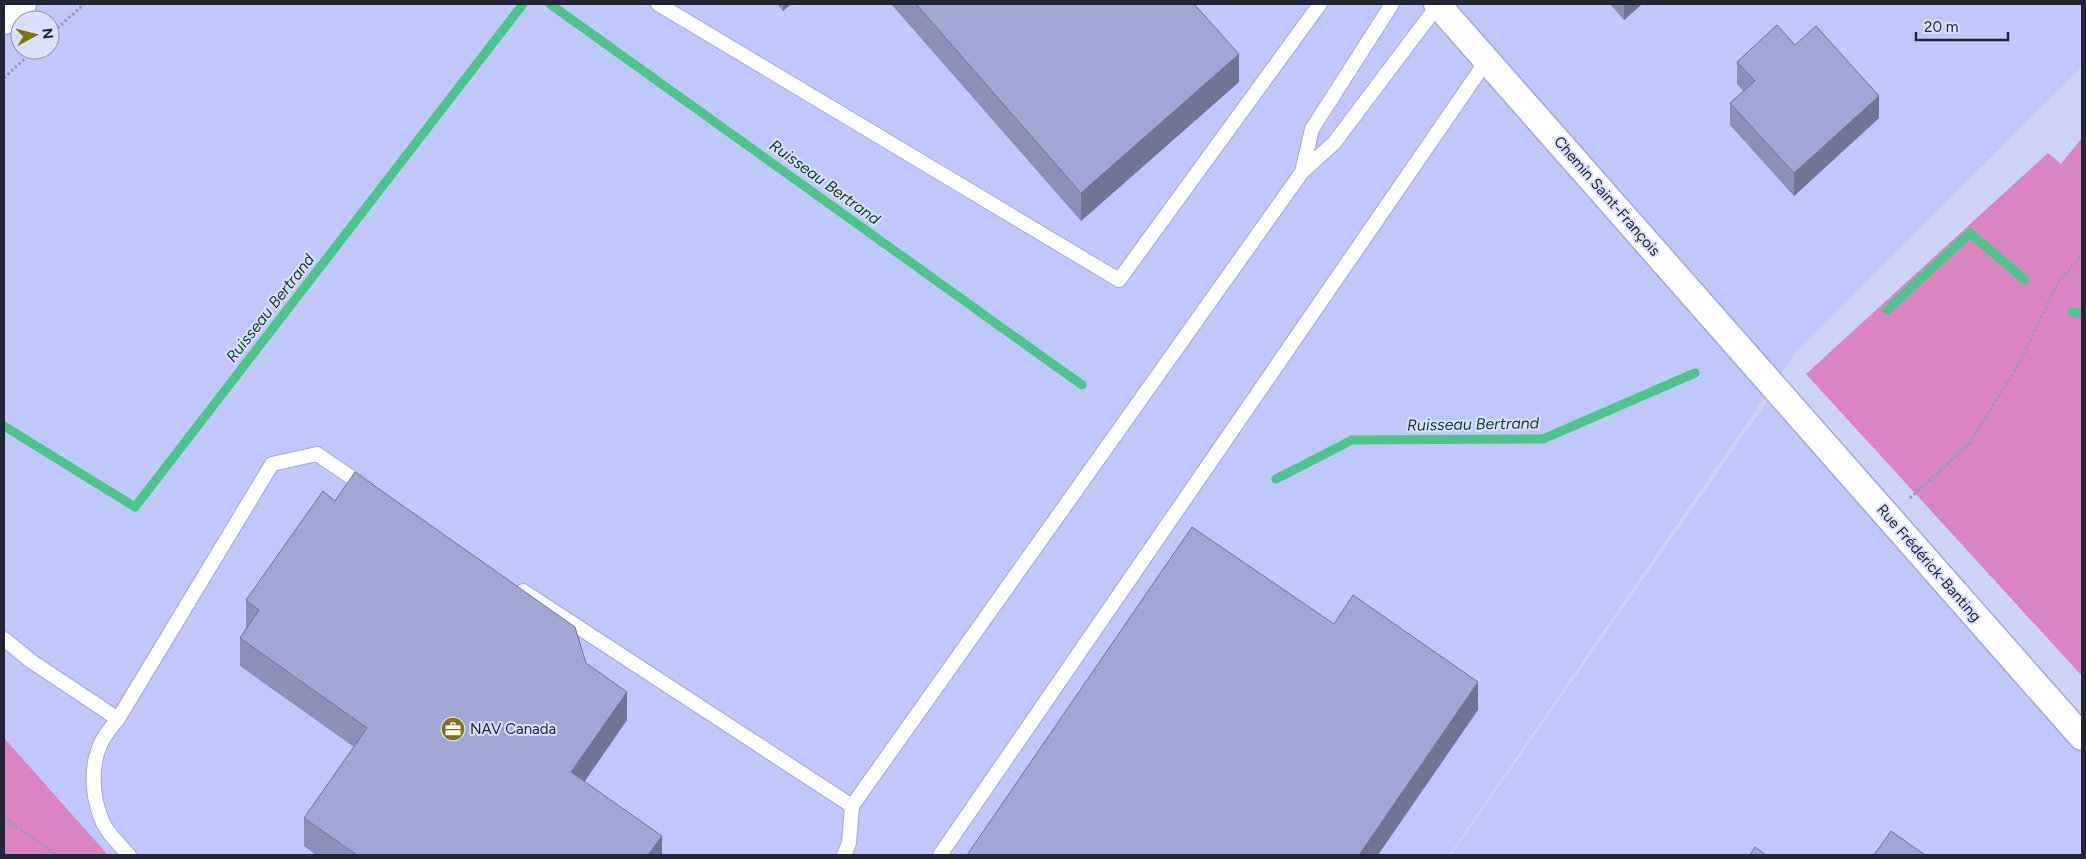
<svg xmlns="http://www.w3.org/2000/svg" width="2086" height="859" font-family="Figtree,sans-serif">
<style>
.built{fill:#bfc7fd;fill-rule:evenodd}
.green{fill:#da85c2}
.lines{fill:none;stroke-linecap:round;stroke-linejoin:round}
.stream{stroke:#4cc688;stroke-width:9}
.lane-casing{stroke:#a1a8d5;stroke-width:16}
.street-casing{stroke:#a1a8d5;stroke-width:29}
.path{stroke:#9499b8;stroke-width:3;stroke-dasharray:2.5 2.5;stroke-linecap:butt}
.lane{stroke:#fff;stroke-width:14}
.street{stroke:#fff;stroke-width:26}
.wall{fill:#8a90b6}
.shaded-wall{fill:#707594}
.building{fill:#a0a7d4;stroke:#707594}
.labels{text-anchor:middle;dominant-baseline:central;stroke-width:4;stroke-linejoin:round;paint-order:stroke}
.street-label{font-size:15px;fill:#222536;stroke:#dbe0fd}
.poi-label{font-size:15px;fill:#222536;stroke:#dbe0fd;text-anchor:start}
.water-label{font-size:16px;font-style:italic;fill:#093e25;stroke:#dbe0fd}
</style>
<rect width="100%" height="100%" fill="#ccd2f8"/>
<path class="built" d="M4 4H2082V67L1795 353 1449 855H108L4 738ZM20 20H50V50H20Z
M1776 389 2082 737V855H1451Z"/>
<path class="green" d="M2082 138V676L1806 374 2048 153 2061 164Z
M4 738 5 739 108 855H4Z"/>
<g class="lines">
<path class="stream" d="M550 4 1082 385
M1887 310 1970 233 2025 280
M2072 312 2082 313
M4 426 135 507 523 4
M1276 479 1352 440 1543 439 1695 373"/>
<g class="lane-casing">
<path id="lane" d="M658 4 1119 280 1320 4
M1392 4 1312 129 1302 172 1334 143 1438 5
M523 591 852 806 1302 172
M4 639 31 661 118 719
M129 855C119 844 106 832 101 818 92 795 90 764 102 741 106 734 112 726 118 719L272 464 317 454 367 488
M844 855 849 843 852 806
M940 855 1487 60"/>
</g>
<g class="street-casing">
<path id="street" d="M1437 4 2082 737
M4 21 23 4"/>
</g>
<path class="path" d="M50 35 84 4
M4 78 34 50
M1910 498 1969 444 2017 367 2059 281 2082 255
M4 818 57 855"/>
<use href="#lane" class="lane"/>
<use href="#street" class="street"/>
</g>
<path class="wall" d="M777 4H791L783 11Z
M891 4H1194L1239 82 1081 221Z
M1610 4H1642L1624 20Z
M1795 45 1879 118 1794 196 1730 125V103L1743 91 1737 84V62Z
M335 501 586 663 627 720 584 782 662 855H316L304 846V818L354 747 240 666V638L246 628V600Z"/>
<path class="shaded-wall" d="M783 4H791L783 11Z
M1624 4H1642L1624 20Z
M1239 54V82L1081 221V193Z
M1879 96V118L1794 196V173Z
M1478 682V710L1378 855H1359Z
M627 692V720L571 801V772Z
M662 836V855H648Z"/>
<path class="building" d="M916 4H1194L1239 54 1081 193Z
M1777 25 1795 45 1816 26 1879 96 1794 173 1730 103 1755 81 1737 62Z
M355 472 575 627 586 663 627 692 571 772 662 836 648 855H357L304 818 367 728 240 638 259 610 246 600 323 491 335 501Z
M1192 527 1334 624 1353 595 1478 682 1359 855H967Z
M1891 831 1925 855H1874Z
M1755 847 1766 855H1750Z"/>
<defs>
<g id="office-disc" transform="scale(1.25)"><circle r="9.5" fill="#81700f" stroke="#dbe0fd"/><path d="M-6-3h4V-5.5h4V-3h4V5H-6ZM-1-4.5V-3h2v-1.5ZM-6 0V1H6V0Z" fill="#fff"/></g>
</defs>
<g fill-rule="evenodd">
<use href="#office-disc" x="453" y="729"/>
</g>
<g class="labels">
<g class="street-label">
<text transform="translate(1607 196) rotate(49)">Chemin Saint-François</text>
<text transform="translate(1929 563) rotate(49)">Rue Frédérick-Banting</text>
</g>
<g class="poi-label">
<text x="470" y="729">NAV Canada</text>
</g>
<g class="water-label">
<text transform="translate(825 182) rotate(36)">Ruisseau Bertrand</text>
<text transform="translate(270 308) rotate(-52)">Ruisseau Bertrand</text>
<text transform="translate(1473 424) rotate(-1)">Ruisseau Bertrand</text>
</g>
</g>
<rect width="2086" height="859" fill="none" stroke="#222536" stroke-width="10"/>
<g transform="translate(35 35) rotate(83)"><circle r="24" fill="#dbe0fd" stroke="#9195ad"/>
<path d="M0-4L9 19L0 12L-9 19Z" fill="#81700f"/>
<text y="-8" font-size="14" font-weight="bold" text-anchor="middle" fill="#222536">N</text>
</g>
<path d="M1916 32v8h92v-8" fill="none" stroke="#222536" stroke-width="2.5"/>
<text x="1924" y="32" font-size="15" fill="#222536" stroke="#dbe0fd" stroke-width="4" paint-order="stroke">20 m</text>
</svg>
